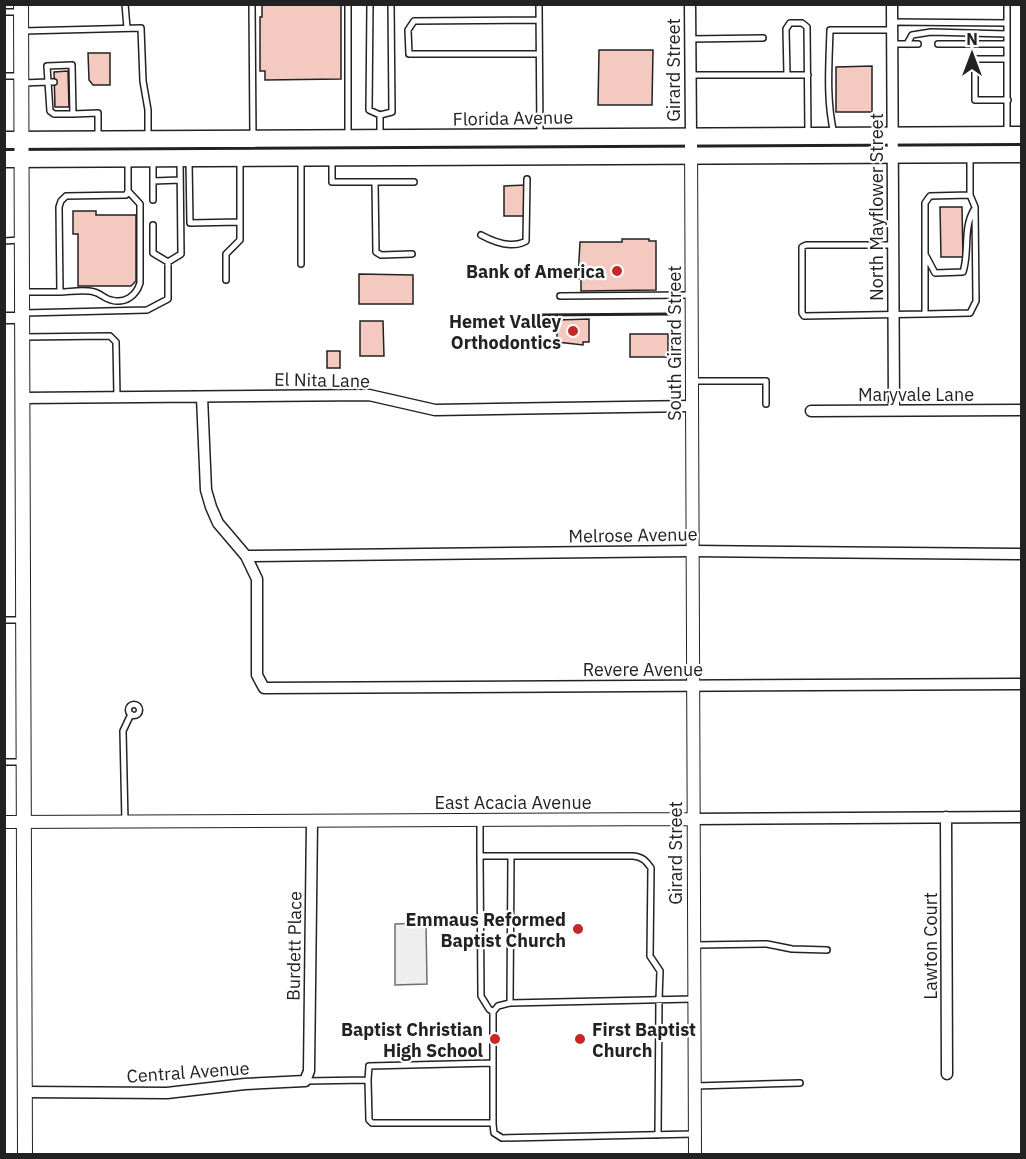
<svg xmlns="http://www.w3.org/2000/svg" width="1026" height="1159" font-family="'IBM Plex Sans',sans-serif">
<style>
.green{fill:#eee;stroke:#6f6f6f;stroke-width:1.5}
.building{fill:#f3c9c0;stroke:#222;stroke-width:1.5}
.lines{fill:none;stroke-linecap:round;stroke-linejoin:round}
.service-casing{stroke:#222;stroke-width:8}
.minor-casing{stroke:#222;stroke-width:13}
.tertiary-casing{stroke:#222;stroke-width:14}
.secondary-casing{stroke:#222;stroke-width:16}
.primary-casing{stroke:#222;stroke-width:19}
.service{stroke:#fff;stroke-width:5}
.minor{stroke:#fff;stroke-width:10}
.tertiary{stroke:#fff;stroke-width:12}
.secondary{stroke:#fff;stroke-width:14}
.primary{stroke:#fff;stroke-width:16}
.wall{stroke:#222;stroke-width:3}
.poi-dot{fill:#c62828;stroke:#fff;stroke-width:2}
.labels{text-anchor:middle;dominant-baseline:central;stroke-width:4.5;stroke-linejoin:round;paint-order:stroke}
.street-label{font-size:18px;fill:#222;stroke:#fff}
.poi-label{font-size:18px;font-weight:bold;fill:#222;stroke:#fff;text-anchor:end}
</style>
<rect width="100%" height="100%" fill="#fff"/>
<path class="green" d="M426 923 427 984 395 985V924Z"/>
<path class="building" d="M262 4H341V79L265 80V71H260V17H262Z
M599 50H653L652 105H598Z
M88 53H110V85H93L89 80Z
M872 66V112H836V67Z
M68 71 69 107H55L54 72Z
M527 185V216H504V186Z
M940 207H962L963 257H941Z
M73 211H96V215H136V281L131 286H78V234H73Z
M622 239H649V241H656V290L581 291V279H578L580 242H622Z
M359 274 413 275V304H359Z
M589 319V342H583V345L557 342V320Z
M360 321H383L384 356H360Z
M630 334H668V357H630Z
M327 351H340V368H327Z"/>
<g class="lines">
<g class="service-casing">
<path id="service" d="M125 4 127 28
M252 4 253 137
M348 4V135
M370 4 369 110 380 115V137
M539 4 540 136
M1007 4V132
M4 12H21
M539 20 414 21 408 30 409 54H539
M892 22 1007 23
M23 31 141 28 143 81 148 110V136
M690 39 763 38
M893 44H918
M907 44 912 35 931 32 1007 34
M938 44H1007
M1007 59H975V100H1008
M691 75H787L786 29 790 23H802L807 27 808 134
M787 75H808
M4 76H20
M54 82H48L50 111 54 114H73
M23 83 48 82 47 66 72 65 73 114 98 113V137
M380 115 392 112 391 4
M834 134C826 100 829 65 830 30H892
M970 156V195L975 207 976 301 970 313 925 314V203L930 196 970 195
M301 159V264
M332 159V182H375L376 252 381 255 412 254
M153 160V200
M189 161 190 223 240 222
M153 181 180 180
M375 182H414
M153 225V253L168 262
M481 235C494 242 512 249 526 241L527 179
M4 241 20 240
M893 245H806L802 247V313L804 316 925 314
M926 256 935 273 963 272C970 250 962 228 975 208
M168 262 181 254 180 159
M226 280V254L240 240V162
M22 292H60L59 207 61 201 66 196 126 195 128 191V160
M60 292C70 292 84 289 94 292 100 293 105 299 111 300 125 304 136 296 140 283V204L128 191
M560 296 690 295
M24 313 147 310 168 299V262
M24 337 110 336 116 342 117 397
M692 381H766V404
M4 620H21
M128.5 710a5.5 5.5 0 1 1 11 0a5.5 5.5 0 1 1-11 0Z
M4 762H22
M480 821V856
M125 822 123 731 131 714
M696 945 767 944 792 949 827 950
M693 999 510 1003 498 1006 493 1012V1124L494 1133 502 1138 694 1134
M510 1003 511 856
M493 1012 489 1009 481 996 480 856H633C643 857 646 861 651 868L650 956 660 971 659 1000 658 1135
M368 1080 369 1120 372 1123H493
M305 1081 368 1080 369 1066 493 1063
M695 1086 800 1083"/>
</g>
<g class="minor-casing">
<path id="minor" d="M690 4 691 136
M892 4 894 409
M4 318H22
M202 397 206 490 211 507 218 523 246 556 257 579V675L264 688 1022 684
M22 398 369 395 435 410 692 406
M811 411 1022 410
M246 556 693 551 1022 554
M946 817 947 1074
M693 819 1022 817
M25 1092 167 1093 245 1084 305 1081 309 1071 312 821"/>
</g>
<g class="tertiary-casing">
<path id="tertiary" d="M691 136 695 1154
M4 822 693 819"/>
</g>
<g class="secondary-casing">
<path id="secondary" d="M21 4 25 1154"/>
</g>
<g class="primary-casing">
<path id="primary" d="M4 140 1022 135
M4 159 1022 154"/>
</g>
<use href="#service" class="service"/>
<use href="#minor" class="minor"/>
<use href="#tertiary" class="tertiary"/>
<use href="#secondary" class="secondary"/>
<use href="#primary" class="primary"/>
<path class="wall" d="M540 315 671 314"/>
</g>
<g class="poi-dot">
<circle cx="617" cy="271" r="6"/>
<circle cx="573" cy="331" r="6"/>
<circle cx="578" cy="929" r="6"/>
<circle cx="495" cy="1039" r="6"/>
<circle cx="580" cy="1039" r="6"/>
</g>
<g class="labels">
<g class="street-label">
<text transform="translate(673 70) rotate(-90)">Girard Street</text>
<text transform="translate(513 118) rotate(-1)">Florida Avenue</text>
<text transform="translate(876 207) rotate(-90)">North Mayflower Street</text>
<text transform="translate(674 343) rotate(-90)">South Girard Street</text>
<text transform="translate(322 380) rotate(1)">El Nita Lane</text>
<text x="916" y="394">Maryvale Lane</text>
<text transform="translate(633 535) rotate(-1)">Melrose Avenue</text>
<text x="643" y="669">Revere Avenue</text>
<text x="513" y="802">East Acacia Avenue</text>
<text transform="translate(675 853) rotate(-90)">Girard Street</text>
<text transform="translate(294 946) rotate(-89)">Burdett Place</text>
<text transform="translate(930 946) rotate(-90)">Lawton Court</text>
<text transform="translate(188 1072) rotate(-4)">Central Avenue</text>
</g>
<g class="poi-label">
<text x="605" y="271">Bank of America</text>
<text x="561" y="321">Hemet Valley<tspan x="561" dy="21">Orthodontics</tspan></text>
<text x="566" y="919">Emmaus Reformed<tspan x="566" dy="21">Baptist Church</tspan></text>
<text x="483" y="1029">Baptist Christian<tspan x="483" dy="21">High School</tspan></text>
<text x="592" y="1029" text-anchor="start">First Baptist<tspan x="592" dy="21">Church</tspan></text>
</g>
</g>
<rect width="1026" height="1159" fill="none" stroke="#222222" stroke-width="12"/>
<g transform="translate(972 54)" stroke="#ffffff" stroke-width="4.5" paint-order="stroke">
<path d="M0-4.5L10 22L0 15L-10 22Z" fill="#222222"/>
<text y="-9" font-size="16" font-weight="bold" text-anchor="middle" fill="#222222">N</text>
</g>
</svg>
